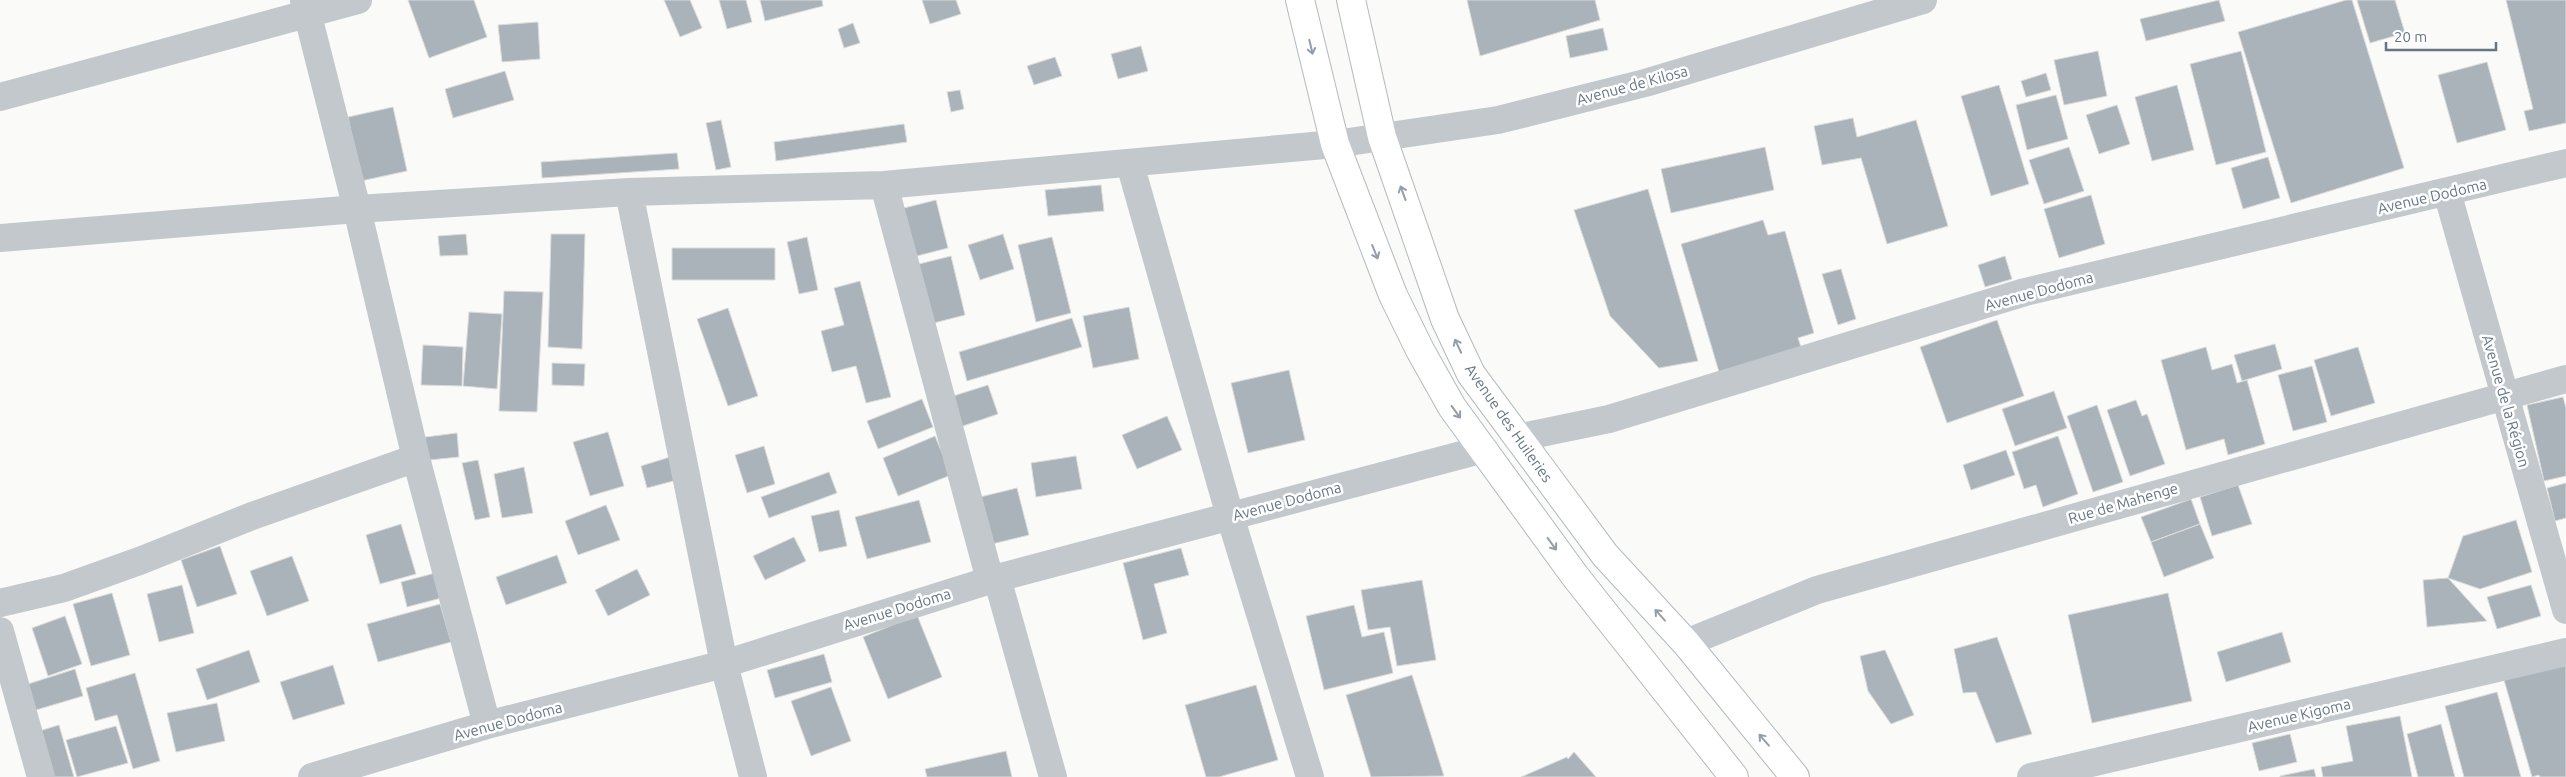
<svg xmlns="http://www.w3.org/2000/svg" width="2566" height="777" font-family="Ubuntu,sans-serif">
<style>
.building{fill:#aab3b9;stroke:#dcdcda}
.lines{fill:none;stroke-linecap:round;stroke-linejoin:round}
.secondary-casing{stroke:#b3babf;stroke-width:30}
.minor{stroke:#c3c8cc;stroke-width:28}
.secondary{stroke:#fff;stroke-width:28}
.oneway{stroke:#939fa8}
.labels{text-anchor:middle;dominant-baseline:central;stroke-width:5;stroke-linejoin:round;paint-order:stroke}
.street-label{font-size:15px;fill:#657683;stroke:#fff}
</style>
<rect width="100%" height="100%" fill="#fafaf8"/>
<path class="building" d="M408 0H474L487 37 429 58Z
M664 0H690L702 28 680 37Z
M719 0H746L752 22 727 29Z
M760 0H822L823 6 765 21Z
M922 0H956L961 14 930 24Z
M1467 0H1595L1600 20 1480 56Z
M2219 0 2225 21 2146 41 2140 19Z
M2346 0H2352L2404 168 2291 203 2238 32Z
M2357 0H2395L2405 33 2370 43Z
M2506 0H2566V123L2529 131 2524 111 2533 109Z
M538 22 540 59 502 62 498 25Z
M853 23 860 43 844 48 838 29Z
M1603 28 1608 50 1570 58 1566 36Z
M1141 46 1148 71 1118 79 1111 54Z
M2098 51 2107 96 2064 105 2054 60Z
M2241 51 2266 152 2216 165 2190 64Z
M1055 57 1062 76 1034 85 1027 66Z
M2487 62 2506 130 2457 143 2438 75Z
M505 71 514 100 453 118 445 89Z
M2046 73 2051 90 2026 97 2021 81Z
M1999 85 2029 184 1991 196 1961 96Z
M2177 85 2194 150 2152 161 2135 97Z
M960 90 964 109 951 112 947 92Z
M2056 95 2068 139 2027 150 2016 105Z
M2117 105 2130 144 2099 154 2086 115Z
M393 107 407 171 361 181 348 117Z
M1853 118 1857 137 1916 120 1948 226 1887 244 1861 158 1822 165 1814 126Z
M721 120 731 167 716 170 706 123Z
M904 124 907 142 776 161 774 142Z
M1765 147 1774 190 1671 213 1661 169Z
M2069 147 2084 191 2044 204 2029 160Z
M677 153 679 169 542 178 541 162Z
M2268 157 2280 198 2243 209 2231 168Z
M1101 185 1104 211 1048 216 1045 190Z
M1648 189 1698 361 1659 368 1610 316 1574 210Z
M2091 195 2105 244 2059 258 2044 209Z
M936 200 948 248 913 257 900 209Z
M1763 220 1768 235 1785 231 1814 333 1798 338 1801 347 1719 372 1681 244Z
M466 234 468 255 440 256 438 236Z
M551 234H585L582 349 548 347Z
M1003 234 1014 269 980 280 968 245Z
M807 237 818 290 799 294 787 242Z
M1052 237 1071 313 1036 322 1018 245Z
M672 248H775V280H672Z
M951 256 965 315 930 324 915 265Z
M2005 256 2012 279 1985 287 1978 265Z
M1841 269 1856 319 1838 325 1822 274Z
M860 281 891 397 866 403 856 366 832 372 821 331 844 325 834 288Z
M504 291 543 292 537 412 499 411Z
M1129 307 1139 359 1093 368 1083 316Z
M728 308 758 396 728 406 697 319Z
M469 312 502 314 497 389 463 386Z
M1072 318 1082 347 967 381 959 352Z
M1997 320 2024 396 1947 423 1920 347Z
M2275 344 2282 369 2242 381 2234 355Z
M423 345 463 347 462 386 421 385Z
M2206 347 2212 370 2232 364 2237 383 2247 380 2265 444 2228 455 2224 439 2186 450 2161 360Z
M2358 347 2375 403 2331 416 2314 360Z
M552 363 585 364 584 386 552 385Z
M2312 366 2327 422 2293 431 2278 375Z
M1289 370 1305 440 1248 453 1231 383Z
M988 385 998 414 960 427 950 397Z
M2054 391 2067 428 2015 446 2002 409Z
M2563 397 2566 408V476L2544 481 2527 405Z
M922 399 933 427 878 449 867 421Z
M2136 400 2142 416 2147 414 2165 464 2130 476 2107 410Z
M2097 405 2123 482 2093 492 2067 416Z
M1167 416 1182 450 1137 469 1122 435Z
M608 432 624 486 590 496 573 442Z
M457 433 459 457 420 461 418 438Z
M935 436 951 475 898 496 883 458Z
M2058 436 2078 494 2043 507 2036 485 2024 489 2012 452Z
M764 446 775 484 747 493 735 455Z
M2006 450 2015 475 1971 490 1963 465Z
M1076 456 1082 489 1036 497 1031 463Z
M670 457 677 480 647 488 641 466Z
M478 460 490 517 475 520 462 463Z
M524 467 533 513 502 518 494 474Z
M829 472 837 493 769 518 761 497Z
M2566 483V518L2555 521 2547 488Z
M2238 485 2252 524 2212 536 2200 497Z
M1017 488 1029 535 992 544 980 497Z
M2191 499 2200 524 2151 542 2141 517Z
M919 500 931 542 867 559 855 517Z
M606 505 620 540 578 555 565 521Z
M839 510 847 546 819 552 811 516Z
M2516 520 2532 572 2480 589 2448 578 2463 536Z
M401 524 416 574 380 584 366 535Z
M2200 524 2214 558 2164 577 2151 542Z
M794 537 806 561 765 580 753 556Z
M220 546 237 594 197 607 181 560Z
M1181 548 1189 575 1154 584 1167 633 1143 640 1123 563Z
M557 555 567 583 506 605 496 577Z
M292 556 309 601 267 616 250 571Z
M637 569 650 595 608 616 595 590Z
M443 571 449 596 407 607 401 582Z
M2448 578 2487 621 2427 627 2423 580Z
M1422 580 1436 660 1397 666 1390 627 1368 630 1361 590Z
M182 585 194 633 159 642 147 594Z
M2531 585 2541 616 2497 629 2487 597Z
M112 593 130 655 91 666 73 604Z
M2168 593 2192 701 2092 723 2068 615Z
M440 604 451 642 378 662 367 624Z
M1354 605 1362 637 1384 632 1393 673 1324 690 1306 616Z
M917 615 942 677 888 699 863 637Z
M65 616 82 664 48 676 32 628Z
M2282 632 2291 662 2226 682 2217 652Z
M1997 637 2032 734 1996 743 1976 692 1963 693 1954 649Z
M249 650 260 682 207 700 196 669Z
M1885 650 1914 715 1891 724 1868 691 1860 656Z
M824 654 832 682 775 698 767 670Z
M2566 663V777H2540L2539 775 2532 777 2504 680Z
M333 665 345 704 293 720 280 682Z
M75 669 83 696 36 710 28 684Z
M135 673 160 761 133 769 117 715 95 721 86 688Z
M1412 675 1444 776 1371 777 1346 695Z
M1256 685 1278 760 1219 777H1206L1185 705Z
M831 687 851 741 811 756 791 701Z
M2497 692 2521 777H2464L2445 706Z
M217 703 225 741 176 752 167 713Z
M2400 716 2412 777H2323L2321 767 2353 761 2346 726Z
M2441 724 2455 777H2418L2407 734Z
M59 725 74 777H49L36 732Z
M116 726 128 763 77 777 66 740Z
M2290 734 2297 762 2259 771 2252 743Z
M1006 751 1012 777H927L925 769Z
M1574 752 1596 777H1521L1567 757 1568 759Z
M2314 769 2316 777H2280V776Z"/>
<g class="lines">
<g class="secondary-casing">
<path id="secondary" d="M1300 0 1335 144 1393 295 1420 350 1452 407 1575 576 1734 777
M1351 0 1382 137 1445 319 1471 374 1605 555 1686 643 1795 777"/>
</g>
<path class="minor" d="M304 0 357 209 416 458 487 725
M0 97 358 0
M1130 164 1230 516 1310 777
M884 185 990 580
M629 192 724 664 753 777
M2447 192 2566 610
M0 238 357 209 629 192 884 185 1335 144 1498 120 1645 83 1923 0
M1517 438 1609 419 2025 292 2566 163
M997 578 1053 777
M0 603 64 588 142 560 252 516 416 458
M0 631 41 777
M1686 643 1817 590 2566 379
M312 777 487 725 724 664 997 578 1484 449
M2031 777 2566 652"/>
<use href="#secondary" class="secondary"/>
</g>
<defs><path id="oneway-shaft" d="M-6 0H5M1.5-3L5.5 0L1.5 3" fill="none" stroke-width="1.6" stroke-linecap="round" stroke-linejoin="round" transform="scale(1.25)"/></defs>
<g class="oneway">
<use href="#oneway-shaft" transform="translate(1311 47) rotate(77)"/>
<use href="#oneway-shaft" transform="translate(1403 193) rotate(-110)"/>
<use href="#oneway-shaft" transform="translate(1375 252) rotate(68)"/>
<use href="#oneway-shaft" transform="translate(1458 346) rotate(-115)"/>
<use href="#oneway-shaft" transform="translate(1456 412) rotate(54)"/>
<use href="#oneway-shaft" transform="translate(1552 544) rotate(54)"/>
<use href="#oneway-shaft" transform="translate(1660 615) rotate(-132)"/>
<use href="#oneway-shaft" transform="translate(1764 740) rotate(-131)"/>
</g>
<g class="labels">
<g class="street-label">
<text transform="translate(1632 85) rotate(-15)">Avenue de Kilosa</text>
<text transform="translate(2432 196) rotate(-13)">Avenue Dodoma</text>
<text transform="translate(2039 291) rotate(-15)">Avenue Dodoma</text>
<text transform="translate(2506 401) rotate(74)">Avenue de la Région</text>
<text transform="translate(1509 423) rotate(55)">Avenue des Huileries</text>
<text transform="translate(1287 501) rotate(-15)">Avenue Dodoma</text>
<text transform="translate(2123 503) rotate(-16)">Rue de Mahenge</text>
<text transform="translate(897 609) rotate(-17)">Avenue Dodoma</text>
<text transform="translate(2299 715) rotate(-13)">Avenue Kigoma</text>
<text transform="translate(508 721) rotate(-15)">Avenue Dodoma</text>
</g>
</g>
<path d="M2386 42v8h110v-8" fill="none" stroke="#657683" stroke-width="2.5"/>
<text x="2394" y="42" font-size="15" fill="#657683" stroke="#ffffff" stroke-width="4" paint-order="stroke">20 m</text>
</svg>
